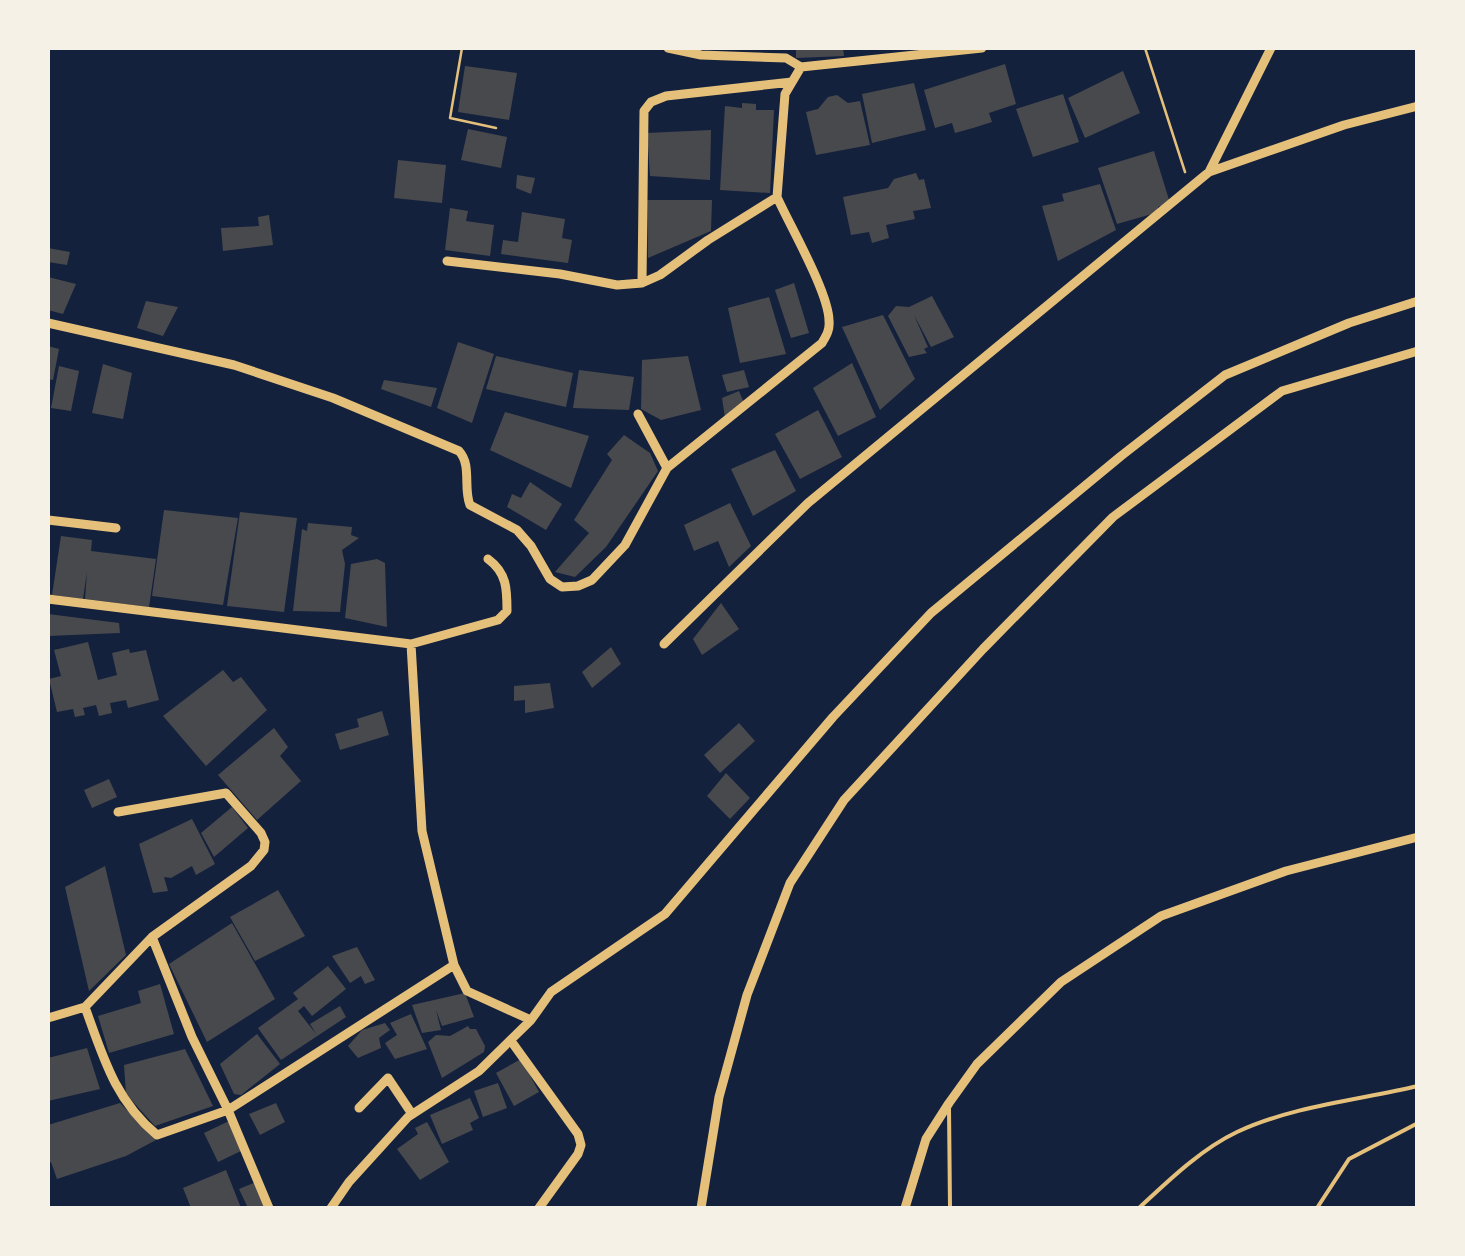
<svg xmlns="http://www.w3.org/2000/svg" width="1465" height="1256" font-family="Roboto,sans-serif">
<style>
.building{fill:#48494c}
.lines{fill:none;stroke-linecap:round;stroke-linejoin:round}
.path{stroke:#e5c07b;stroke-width:2.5}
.service{stroke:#e5c07b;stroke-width:4}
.minor{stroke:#e5c07b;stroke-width:9}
</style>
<rect width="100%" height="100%" fill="#14213d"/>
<path class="building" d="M796 48H843L844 56 796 58Z
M1005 64 1016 104 989 113 992 122 973 128 955 133 952 123 935 128 924 90Z
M465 66 517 73 509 120 458 112Z
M1123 71 1140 113 1085 138 1068 98Z
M914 83 926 130 872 143 862 94Z
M1063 94 1079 142 1033 157 1016 109Z
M837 95 848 103 860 101 870 145 816 155 806 112 818 109 828 97Z
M742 103 756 104V110H774L770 193 720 190 725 106 742 108Z
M468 129 507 137 501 168 461 160Z
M711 130 710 180 650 176 647 133Z
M1154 151 1170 203 1158 207 1159 212 1117 224 1098 168Z
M398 160 446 165 442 203 394 198Z
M916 173 919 180 924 179 931 208 913 211 915 219 886 225 889 238 872 243 869 232 851 235 843 197 888 188 894 179Z
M517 175 535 178 531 194 516 188Z
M1100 184 1116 230 1058 261 1042 206 1064 201 1062 194Z
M647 200H712L711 231 648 258Z
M450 208 468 211 466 221 494 225 490 256 445 250Z
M522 212 565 219 562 238 572 240 568 263 501 254 503 240 518 242Z
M269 215 273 245 223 251 221 228 259 226 258 217Z
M48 248 70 252 67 265 48 262Z
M48 277 76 284 63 314 48 310Z
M794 283 809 333 791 338 775 290Z
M932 296 954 337 931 347 914 315 928 347 924 349 927 353 909 357 888 316 896 306 909 307Z
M769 297 786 354 740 363 728 308Z
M146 301 178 307 163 336 137 328Z
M883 315 915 379 880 410 842 327Z
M458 342 494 354 472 423 437 408Z
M48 346 59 349 53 380 48 379Z
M496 356 573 373 566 407 486 389Z
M688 356 701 410 661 420 641 409 642 360Z
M852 363 876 417 838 436 813 388Z
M103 364 132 373 123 419 92 413Z
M59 366 79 371 71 411 51 408Z
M579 370 634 377 629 410 573 408Z
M744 370 749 387 727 392 722 375Z
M384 380 437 388 431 407 381 389Z
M739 391 744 403 725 418 722 398Z
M818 410 842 457 800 479 775 434Z
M505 412 589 436 571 488 490 450Z
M624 435 650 453 658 471 606 547 575 577 555 572 589 533 574 520 612 460 607 454Z
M775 450 796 491 753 516 731 469Z
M530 482 562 504 546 530 507 507 512 494 521 498Z
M730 503 751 546 729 567 718 541 694 551 684 525Z
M164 510 238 518 223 605 152 596Z
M240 512 297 518 284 612 227 606Z
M308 523 352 527 351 535 359 538 342 550 345 564 340 612 293 611 302 529 307 531Z
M61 536 92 540 91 551 156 559 149 607 85 599 87 572 83 599 52 595Z
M377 559 385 563 387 627 345 618 351 564Z
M721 603 739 629 702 655 693 639Z
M48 614 119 623 120 633 48 636Z
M88 642 98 680 117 675 112 653 129 649 130 653 146 650 159 700 128 708 126 700 110 703 112 713 99 716 96 705 83 708 85 715 75 717 73 709 57 712 49 679 61 676 54 650Z
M611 647 621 664 592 688 582 672Z
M223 670 233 682 241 677 267 710 206 766 163 716Z
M550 683 554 708 525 713V700L514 701V686Z
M382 711 389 735 340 750 335 734 359 727 357 719Z
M739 723 755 741 720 773 704 755Z
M274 728 288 747 280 756 301 781 257 820 218 775Z
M726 773 750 798 730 819 707 796Z
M109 779 117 797 92 808 84 790Z
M232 807 248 828 214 857 201 833Z
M192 819 215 864 196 875 192 866 171 878 164 877 168 891 153 893 139 844Z
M105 866 126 955 89 991 65 887Z
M278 890 305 936 255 961 230 917Z
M232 923 275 999 207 1042 169 964Z
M357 947 375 980 365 984 361 976 350 983 332 956Z
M328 966 346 989 312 1016 304 1006 298 1011 316 1034 310 1024 340 1006 346 1017 281 1060 258 1028 298 999 293 993Z
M160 984 174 1034 109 1053 98 1016 141 1003 138 991Z
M465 993 474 1017 442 1026 436 1010 441 1030 422 1033 412 1005Z
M411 1014 427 1049 395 1059 385 1043 397 1035 390 1023Z
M385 1023 390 1030 379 1038 381 1048 358 1058 348 1046 362 1030Z
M468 1026 470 1029H476L485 1046 484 1052 442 1078 428 1042 436 1035 450 1036Z
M257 1034 280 1064 241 1095 234 1094 220 1064Z
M87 1048 100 1089 48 1101V1058Z
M185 1049 213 1106 155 1126 126 1094 124 1065Z
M521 1059 539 1092 514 1106 496 1073Z
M498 1083 507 1108 483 1117 474 1091Z
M470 1098 479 1118 470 1123 473 1130 442 1144 430 1115Z
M120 1103 156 1140 126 1156 57 1179 51 1162 48 1163V1125Z
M276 1103 285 1122 260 1135 249 1114Z
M229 1121 243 1150 218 1162 204 1133Z
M427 1122 449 1162 420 1180 397 1149 418 1134 415 1128Z
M226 1170 241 1208H191L183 1188Z
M256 1182 267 1208H248L239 1189Z"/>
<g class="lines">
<path class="path" d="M462 48 450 118 496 128
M1145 48 1185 172"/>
<path class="service" d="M949 1108 950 1208
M1139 1208C1168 1181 1201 1149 1237 1132 1293 1106 1358 1100 1418 1086
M1317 1208 1349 1159 1418 1123"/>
<path class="minor" d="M668 48 701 55 786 58 801 67 982 48
M1209 172 1344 125 1418 106
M447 261 560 274 617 285 642 283 660 275 708 240 777 197 785 94 801 67
M642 283 644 111 651 102 666 96 792 82
M48 323 234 365 333 398 459 451C472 465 463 488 470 505L517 530 531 546 550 579 562 587 578 586 592 580 625 545 667 468 822 343C826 336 830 330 829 321 829 293 790 226 777 197
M638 414 667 468
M48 520 116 528
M48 599 411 644 498 620 507 611C507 589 507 573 488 559
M411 644 422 831 454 965 467 991 531 1020
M664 644 808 503 1209 172 1271 48
M152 937 192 1037 228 1110 269 1208
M85 1007C103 1057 115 1100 157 1135L228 1110 454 965
M48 1018 85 1007 152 937 251 866 264 850 265 842 261 833 226 793 118 812
M511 1041 578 1134 581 1145 578 1154 539 1208
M359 1108 388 1078 412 1114
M331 1208 349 1182 408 1117 479 1071 531 1020 551 992 665 914 833 717 931 613 1121 456 1225 375 1349 323 1418 301
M701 1208 719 1097 747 995 790 883 844 800 983 649 1113 517 1282 391 1418 351
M905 1208 926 1139 949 1103 977 1064 1061 982 1161 916 1286 871 1418 837"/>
</g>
<rect width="1465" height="1256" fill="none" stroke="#f6f1e7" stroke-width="100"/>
</svg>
